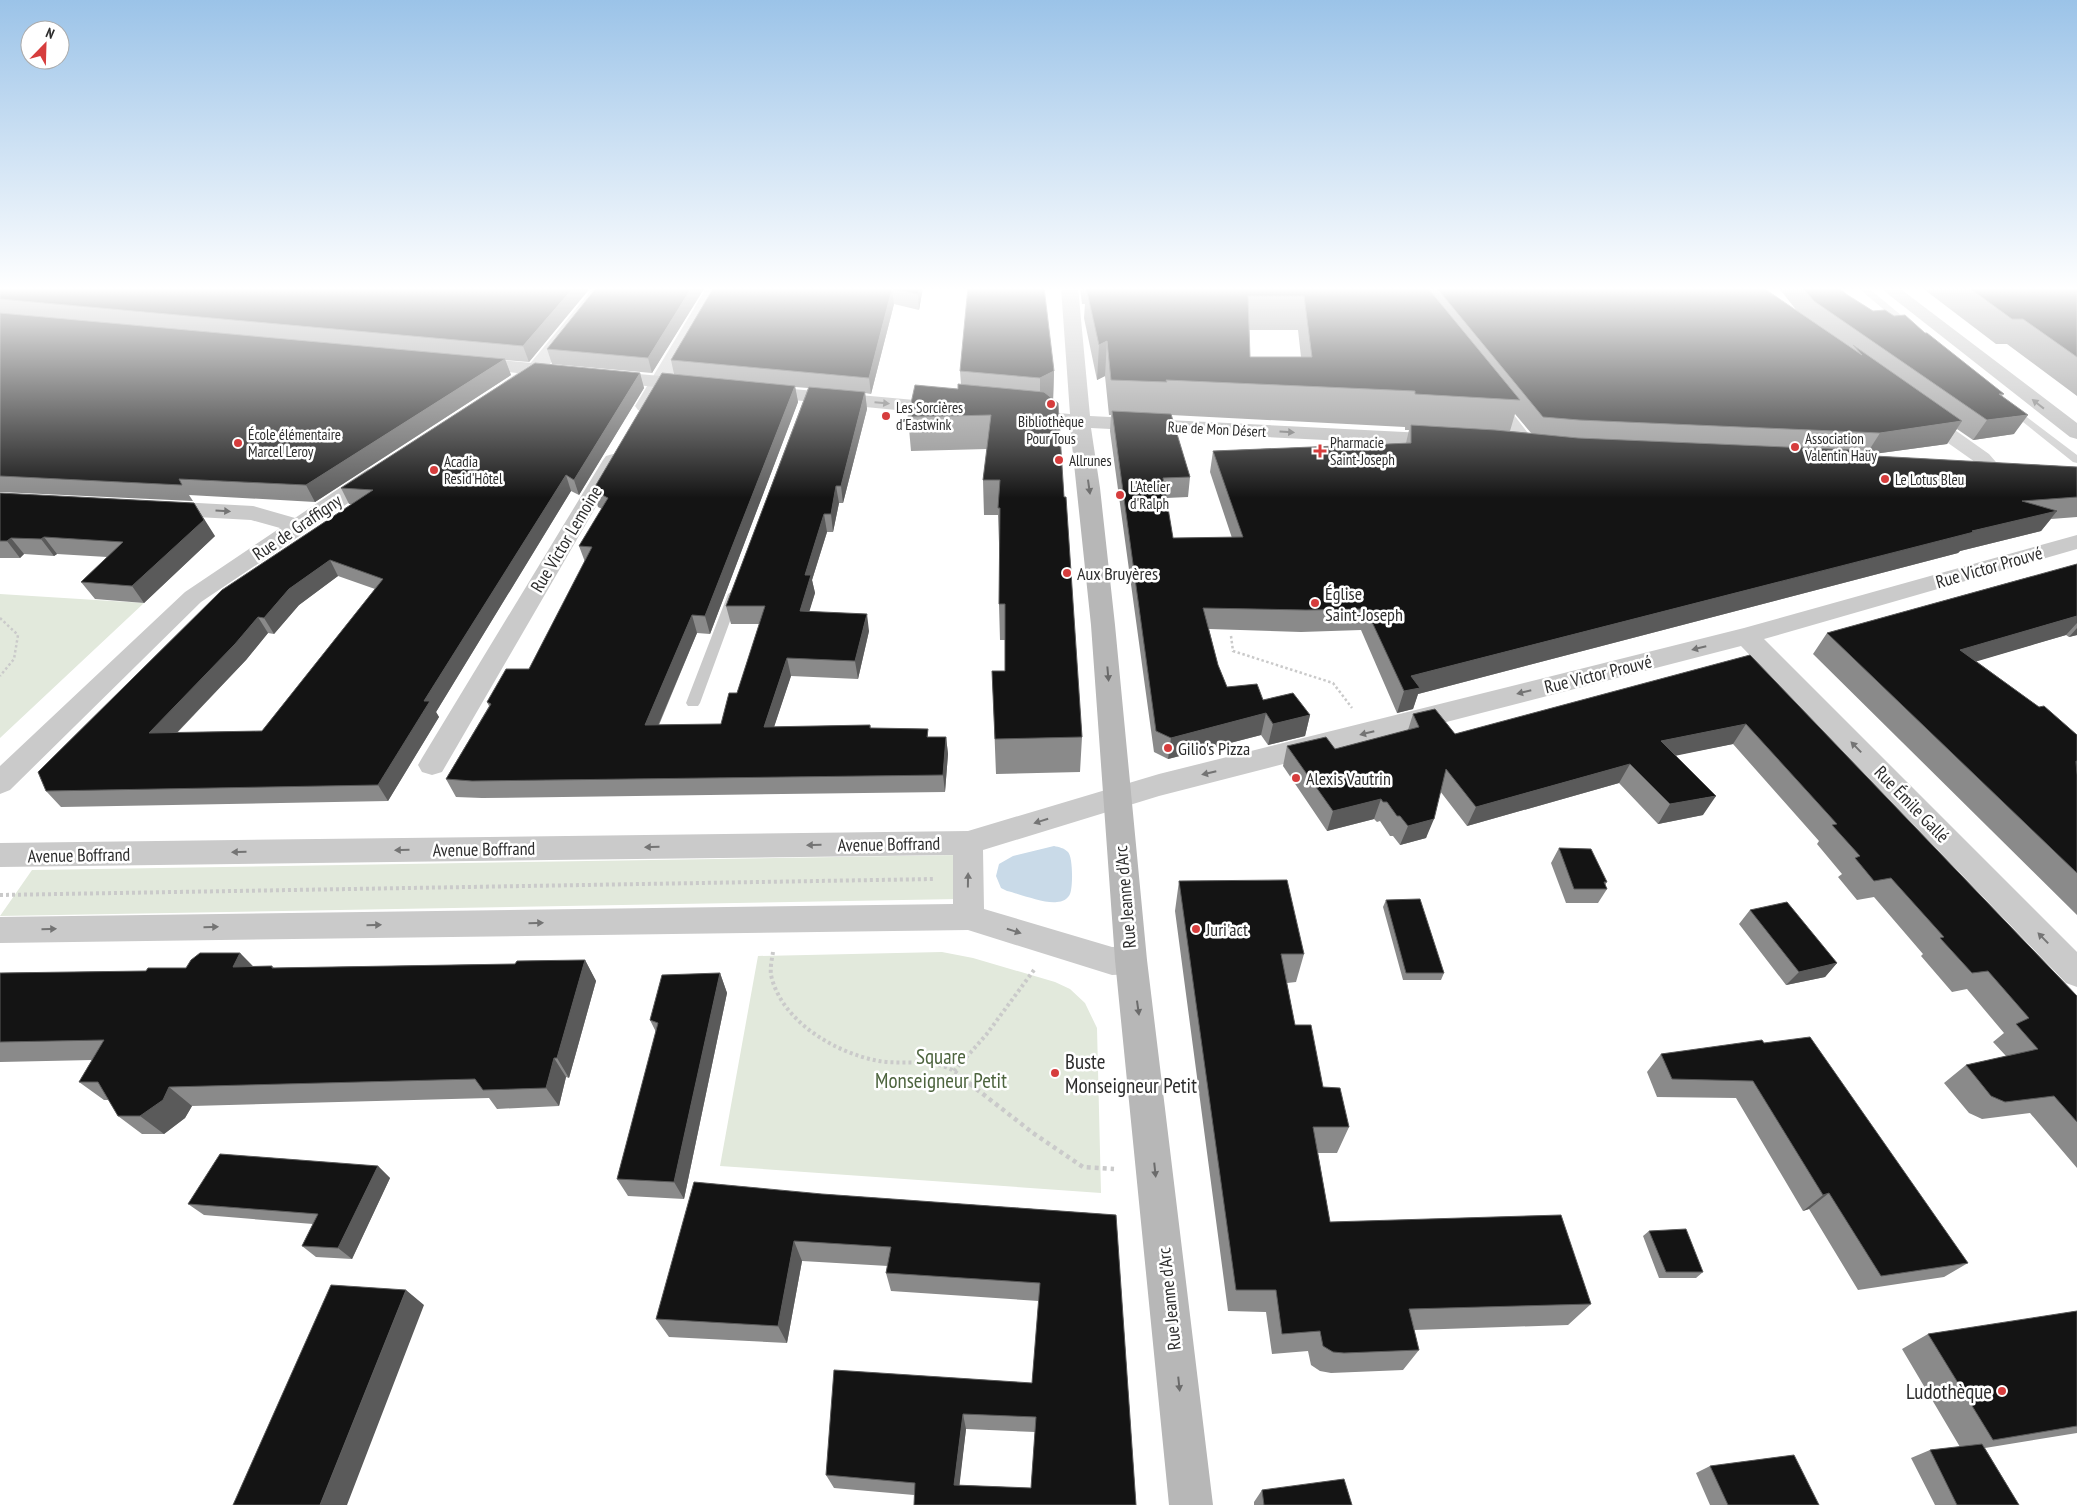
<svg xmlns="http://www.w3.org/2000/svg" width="2077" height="1505" font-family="'PT Sans Narrow',sans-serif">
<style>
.green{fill:#e2e9dc}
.water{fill:#c9dae8}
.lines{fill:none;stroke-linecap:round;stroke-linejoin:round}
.path-far2{stroke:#cacaca;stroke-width:2.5;stroke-dasharray:2.5 2.5;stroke-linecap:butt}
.path-far1{stroke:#cacaca;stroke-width:4;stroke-dasharray:3 3;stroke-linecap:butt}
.path{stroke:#cacaca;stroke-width:4.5;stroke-dasharray:4 4;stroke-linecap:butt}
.lane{fill:#cacaca;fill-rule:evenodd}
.street{fill:#cacaca;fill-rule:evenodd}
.secondary{fill:#b7b7b7;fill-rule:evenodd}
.wall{fill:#8a8a8a;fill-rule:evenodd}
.shaded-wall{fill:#5a5a5a}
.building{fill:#141414;stroke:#5a5a5a;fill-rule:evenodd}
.oneway{fill:#6b6b6b}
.oneway2{fill:#747474}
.poi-dot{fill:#d63d3d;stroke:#fff;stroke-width:2}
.labels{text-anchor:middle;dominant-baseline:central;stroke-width:5;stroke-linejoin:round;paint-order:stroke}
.far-poi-label{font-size:15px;fill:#2d2d2d;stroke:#fff;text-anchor:start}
.far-street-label{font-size:15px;fill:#2d2d2d;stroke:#fff}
.street-label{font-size:18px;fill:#2d2d2d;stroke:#fff}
.poi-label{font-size:18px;fill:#2d2d2d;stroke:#fff;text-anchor:start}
.near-park-label{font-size:21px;fill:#4d643e;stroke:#fff}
.near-poi-label{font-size:21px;fill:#2d2d2d;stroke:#fff;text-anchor:start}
</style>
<rect width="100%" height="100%" fill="#fff"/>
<path class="green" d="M0 594 144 603 0 738Z
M960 855 959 899 0 916 32 870Z
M942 952 973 958 1055 982 1070 989 1085 1003 1097 1028 1101 1193 720 1166 758 956Z"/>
<path class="water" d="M1054 846C1059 847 1064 848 1068 852 1073 857 1073 887 1070 894 1068 899 1062 902 1057 902 1045 904 1020 894 1007 891L1001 888 996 876 999 864 1013 856Z"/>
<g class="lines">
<path class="path-far2" d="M0 618 18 635 14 659 0 676
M1231 636 1233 651 1333 683 1352 708"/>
<path class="path-far1" d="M0 895 934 879
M773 952C772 959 770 967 771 975 781 1021 835 1053 879 1061 903 1065 932 1058 954 1071 960 1075 966 1081 972 1085
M954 1071 986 1035 1034 970"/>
<path class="path" d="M970 1084 1033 1133 1083 1167 1114 1169"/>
<path class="lane" d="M1857 287H1867L1913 325V329H1907Z
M2011 405 2077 455V463L2073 462 2008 410 2006 408Z
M734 590 740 594 700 703 698 706H688L686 703 728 594Z"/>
<path class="street" d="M594 287H611L542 374 518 390 511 392 504 390 501 386 504 382 528 366Z
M707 287H724L652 410 645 412 638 410 635 406Z
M1489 390 1496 392 1535 442 1538 446 1535 450 1528 452 1521 450 1479 396 1482 392Z
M1921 409 1928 411 1989 454 2002 469 1998 473 1991 475 1984 473 1975 462 1914 419 1911 415 1914 411Z
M613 454 620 456 623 460 442 772 432 775 422 772 418 765 422 758 603 460 606 456Z
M376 468 384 469 387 474 384 479 201 602 10 790 0 794V766L185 592 280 528 251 520 161 515 153 513 150 508 153 503 161 501 253 506 295 518 368 469Z
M2077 535V549L1764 639 2077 952V987L2066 983 1741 646 1159 796 983 850 984 909 1112 947 1131 946 1142 950 1147 960 1142 970 1131 974 1112 975 968 930 0 943V917L953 904V855L0 867V843L968 831 1159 774 1744 628Z"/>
<path class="secondary" d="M1061 287H1078L1090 416 1444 434 1451 436 1454 440 1451 444 1444 446 1091 428 1100 488 1115 625 1147 960 1213 1505H1169L1115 960 1091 625 1070 426 1023 422 1016 420 1013 416 1016 412 1023 410 1070 414Z
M1879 287H1898L2077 423V439L2070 437Z
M470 357 562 366 569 368 571 372 569 376 562 378 463 367 461 363 463 359Z
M605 371 694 379 701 381 704 385 701 389 694 391 598 381 595 377 598 373Z
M759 386 948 403 955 405 958 409 955 413 948 415 752 396 749 392 752 388Z"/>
</g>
<path class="wall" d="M0 287H591L529 362 505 360 511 375 315 502 189 495 193 501 0 492Z
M705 287 652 373 552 364 547 349Z
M714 287H923L919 310 894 304 871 394 865 393 867 409 843 503H839L833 532H827L812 580 815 593 809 611 869 631 858 679 791 676 774 727 870 725 871 728 928 729V737H946L948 754 945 792 482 798 456 797 446 779 489 706 487 702 529 669 585 562 579 546 602 509 598 507 593 490 674 374 671 360ZM795 387 808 388 726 606 731 624H760L737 693 721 724 659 725 697 633 710 634 798 402Z
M1080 287H1762L1797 311 1778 287H1838L1846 294 1873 311 1894 316 1925 333 2004 394 2002 396 2014 434 1973 440 1957 429 1947 444 1866 455H1856L2077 467V517L2051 519 2041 531 1960 551 1958 553 1418 694 1413 709 1397 713 1361 630 1301 632 1209 629 1218 665 1227 687 1263 700 1310 715 1305 736 1268 745 1261 735 1168 759 1154 752 1110 431 1111 415H1109L1105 376 1097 380 1084 318 1085 304H1082ZM1249 330H1298L1301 357H1250ZM1515 414 1531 433 1510 431ZM1171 415 1405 427V430H1409L1406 443 1213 451 1210 472 1232 538H1173L1166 498 1188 497 1190 477Z
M1921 287H2077V396L2007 344H1996Z
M960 371H1054L1053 399 1064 497 1082 737 1080 772 996 774 992 671H1005V640H1000L999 604V543L998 515H984L983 480 987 449 911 451 908 417 958 389 961 384Z
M640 373 644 388 579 495 571 491 436 712 439 717 388 801 61 807 46 791 352 504H349L341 488ZM338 576 375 589 262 731 177 733 246 660 268 633 274 634 299 605Z
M0 493 215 536 144 603 95 599 81 582 107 557 57 554 54 556 24 554 20 558H0Z
M2077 564V635L2069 637 2066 635 1976 661 2077 735V915L1813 654 1827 633Z
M1750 655 2077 996V1168L2030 1113 1982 1119 1969 1113 1944 1083 1966 1065 2006 1056 1993 1042 2004 1033 1967 989 1952 992 1921 956 1923 954 1874 897 1857 900 1838 877 1842 874 1817 844 1819 841 1733 744 1676 755 1703 815 1658 824 1619 783 1467 826 1440 791 1426 838 1400 845 1393 836H1390L1380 821 1377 822 1374 819 1327 831 1283 766 1287 746 1335 749 1408 730 1413 714 1455 734Z
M1559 848 1607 882 1605 885 1607 889 1598 903H1566L1551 863Z
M1179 881 1304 954 1296 982 1287 983 1295 1025 1323 1087 1349 1127 1337 1153H1318L1330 1222 1591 1304 1568 1325 1414 1330 1419 1350 1403 1370 1331 1373 1320 1371 1311 1365 1308 1351 1272 1354 1266 1312 1228 1311 1175 911Z
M1386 900 1444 973 1441 980H1403L1383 907Z
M1750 910 1837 963 1825 977 1786 985 1739 924Z
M240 953 253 966H272L274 968 515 964 585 960 596 981 569 1078 566 1077 559 1106 497 1109 489 1098 192 1106 185 1118 164 1134H142L118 1116 109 1100H104L79 1082 92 1060 0 1062V973L146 971 186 968Z
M720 973 727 993 684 1199 628 1196 617 1179 656 1032 650 1020Z
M1764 1043 1968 1263 1944 1277 1858 1290 1809 1209 1803 1211 1736 1098 1657 1097 1647 1072 1661 1054Z
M378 1166 390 1178 352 1259 316 1257 302 1246 313 1224 204 1215 188 1204Z
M822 1194 1116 1215 1136 1505 914 1495 834 1488 826 1475 1032 1383 1039 1301 891 1291 886 1273 888 1266 802 1261 787 1343 669 1337 656 1319ZM966 1429 1035 1432 1031 1488 959 1485Z
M1649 1231 1703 1272 1696 1278H1659L1643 1236Z
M2077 1311V1433L1985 1448 2019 1505H1935L1911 1458 1930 1450 1960 1447 1902 1349 1928 1334Z
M1710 1466 1819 1505H1710L1696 1473Z
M1262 1490 1352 1505H1254V1502Z"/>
<path class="shaded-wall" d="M574 287H591L529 362 523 346Z
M692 287H705L652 373 648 358Z
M919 287H923L919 310 918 294Z
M892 289 894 304 871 394 869 378Z
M1107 341 1105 376 1097 380 1099 345Z
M505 359 511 375 315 502 306 485Z
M1054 371 1053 403 1040 409V378Z
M640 373 644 388 579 495 574 480Z
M795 386 798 402 710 634 705 616Z
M865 392 867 409 843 503 841 486Z
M2028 415 2014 434 1973 440 1987 420Z
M1962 421 1947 444 1866 455 1880 433Z
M566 475 571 491 436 712 439 717 388 801 378 785 424 701Z
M836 486 839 503 833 532 831 514Z
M194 503 215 536 144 603 132 586Z
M2057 511 2041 531 1960 551 1958 553 1418 694 1413 709 1397 713 1404 691 1411 676 1972 531Z
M824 514 827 532 812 580 815 593 804 629 800 611 805 575Z
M44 537 57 554 54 556 41 539Z
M11 538 24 554 20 558 7 541Z
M330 560 338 576 299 605 274 634 264 618 289 589Z
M867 614 869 631 858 679 855 661Z
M692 615 697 633 651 742 645 725Z
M2077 616V623L2066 635 1944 671 1960 650Z
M258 617 268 633 246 660 161 749 149 733Z
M2077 628V635L2069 637Z
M787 658 791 676 768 745 764 727Z
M1266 713 1261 735 1168 759 1171 738Z
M1310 715 1305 736 1268 745 1273 724Z
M1746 724 1733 744 1650 761 1661 741Z
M946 737 948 754 945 792 943 775Z
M1630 764 1619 783 1467 826 1476 807Z
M1716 796 1703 815 1658 824 1670 804Z
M1381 799 1374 819 1327 831 1333 811Z
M1434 819 1426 838 1400 845 1408 826Z
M240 953 259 973 233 967Z
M585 960 596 981 569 1078 557 1058Z
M1837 963 1825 977 1786 985 1799 972Z
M720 973 727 993 684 1199 674 1182Z
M554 1058 566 1077 559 1106 546 1088Z
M169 1087 192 1106 185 1118 164 1134 140 1116Z
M378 1166 390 1178 352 1259 338 1248Z
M1829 1193 1809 1209 1803 1211 1823 1195Z
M794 1241 802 1261 787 1343 778 1326Z
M406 1290 424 1305 347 1505H320Z
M963 1414 966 1429 958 1498 954 1485Z"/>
<path class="building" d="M0 287H574L523 346 0 299Z
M597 287H692L648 358 547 349Z
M714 287H919L918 294 892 289 869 378 671 360Z
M968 287H1044L1054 371 1040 378 960 371Z
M1086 287H1427L1520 400 1415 394V391L1166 380 1167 382 1111 380 1107 341 1099 345ZM1248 296H1304L1312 357H1250Z
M1436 287H1762L1862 355 1853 345 1962 421 1880 433 1579 420 1543 417Z
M1802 287H1838L1846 294 1873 311 1885 310 1894 316 1905 315 1925 333H1927L2004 394H1999L2028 415 1987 420 1814 301Z
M1968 287H2077V357L2023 319H2012Z
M0 313 505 359 306 485 179 479 182 485 0 476Z
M535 363 640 373 574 480 566 475 424 701H430L378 785 46 791 38 772 222 590 373 490 341 488ZM330 560 383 579 262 731 149 733 235 644 258 617 264 618 289 589Z
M662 373 795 386 705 616 692 615 645 725 721 724 729 693H737L765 606H726L809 387 865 392 841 486H836L831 514H824L805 575H811L800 611 867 614 855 661 787 658 764 727 870 725V728L928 729 927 737H946L943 775 472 781 446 779 491 704 487 702 506 669H529L592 547 579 546 608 498 593 490Z
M958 384 1044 392 1058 403 1064 497H1066L1082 737 995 739 992 671H1005V604H999L1000 508H998L1000 480H983L991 415 908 417 915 385 958 389Z
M1112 411 1171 414 1190 477 1163 478 1173 538 1243 537 1213 451 1411 443V425L1495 430 1578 438 1855 450 1856 455 2077 467V497L2022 501 2057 511 1972 531 1974 532 1411 676 1420 688 1404 691 1366 609 1306 610 1203 608 1218 665 1227 687 1257 684 1263 700 1293 693 1310 715 1273 724 1266 713 1171 738 1156 731Z
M0 493 194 503 204 520 132 586 81 582 123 542 44 537 41 539 11 538 7 541H0Z
M2077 564V616L1960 650 2039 707 2044 706 2077 735V761H2076L2077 775V873L1827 633Z
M1750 655 2077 996V1122L2054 1096 2005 1102 1991 1096 1966 1065 2038 1049 2016 1024 2029 1018 1988 971 1972 973 1940 938 1944 937 1891 878 1874 881 1855 858 1860 856 1832 825 1837 824 1746 724 1661 741 1716 796 1670 804 1630 764 1476 807 1446 769 1434 819 1408 826 1400 816H1397L1387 802H1383L1381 799 1333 811 1287 746 1326 737 1335 749 1419 727 1413 714 1435 709 1455 734Z
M1559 848 1591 849 1607 882H1604L1607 889H1574Z
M1287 880 1304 954H1281L1295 1025H1311L1323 1087 1340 1088 1349 1127H1313L1330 1222 1561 1215 1591 1304 1409 1309 1419 1350 1344 1353 1333 1352 1323 1346 1320 1331 1282 1334 1276 1290H1236L1179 881Z
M1420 899 1444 973H1406L1386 900Z
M1787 902 1837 963 1799 972 1750 910Z
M200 953H240L233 967 272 966V968L515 964 517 961 585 960 557 1058H554L546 1088 483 1090 475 1079 169 1087 163 1100 140 1116H118L98 1082H79L104 1040 0 1042V973L146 971 148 968H186L191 960Z
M720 973 674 1182 617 1179 658 1023 650 1020 662 975Z
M1810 1037 1968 1263 1881 1276 1829 1193 1823 1195 1753 1081 1672 1079 1661 1054 1762 1040 1764 1043Z
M220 1154 378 1166 338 1248 302 1246 318 1214 188 1204Z
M694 1182 822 1194 1116 1215 1136 1505H914L915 1483 826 1475 834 1370 1032 1383 1040 1283 886 1273 891 1247 794 1241 778 1326 656 1319ZM963 1414 1036 1417 1031 1488 954 1485Z
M1686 1229 1703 1272H1666L1649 1231Z
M331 1285 406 1290 320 1505H233Z
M2077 1311V1426L1993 1440 1928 1334Z
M1982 1444 2019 1505H1957L1930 1450Z
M1794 1455 1819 1505H1728L1710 1466Z
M1344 1479 1352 1505H1264L1262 1490Z"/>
<defs><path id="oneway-solid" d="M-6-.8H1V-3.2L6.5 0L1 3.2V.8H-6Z" transform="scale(1.25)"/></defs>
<g class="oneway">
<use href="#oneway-solid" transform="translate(882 403) rotate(5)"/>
<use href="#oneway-solid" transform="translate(2038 404) rotate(-142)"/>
<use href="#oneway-solid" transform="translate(1287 432) rotate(3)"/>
<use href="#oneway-solid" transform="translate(1089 487) rotate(82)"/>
<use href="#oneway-solid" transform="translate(1108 674) rotate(85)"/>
<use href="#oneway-solid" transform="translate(1138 1008) rotate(82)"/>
<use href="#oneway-solid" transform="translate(1155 1170) rotate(84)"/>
<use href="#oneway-solid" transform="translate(1179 1384) rotate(84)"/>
</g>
<g class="oneway2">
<use href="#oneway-solid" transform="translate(223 511) rotate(3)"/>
<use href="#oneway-solid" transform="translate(1699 648) rotate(166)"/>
<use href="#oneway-solid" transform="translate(1524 692) rotate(166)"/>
<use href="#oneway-solid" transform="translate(1367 733) rotate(166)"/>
<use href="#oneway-solid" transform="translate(1856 747) rotate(-134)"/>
<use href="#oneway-solid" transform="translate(1209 773) rotate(167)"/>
<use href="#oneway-solid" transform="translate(1041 821) rotate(163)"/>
<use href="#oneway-solid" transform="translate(814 845) rotate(179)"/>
<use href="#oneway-solid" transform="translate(652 847) rotate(179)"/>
<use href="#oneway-solid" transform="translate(402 850) rotate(179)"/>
<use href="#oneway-solid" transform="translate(239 852) rotate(179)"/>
<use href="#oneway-solid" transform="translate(968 880) rotate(-89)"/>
<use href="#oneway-solid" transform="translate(536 923) rotate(-1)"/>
<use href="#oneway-solid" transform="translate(374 925) rotate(-1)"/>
<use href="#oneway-solid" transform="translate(211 927) rotate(-1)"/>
<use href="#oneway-solid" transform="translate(49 929) rotate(-1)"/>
<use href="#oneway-solid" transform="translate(1014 931) rotate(17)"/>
<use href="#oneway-solid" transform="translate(2043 938) rotate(-134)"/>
</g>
<linearGradient id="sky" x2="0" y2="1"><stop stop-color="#9bc3e8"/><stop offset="0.58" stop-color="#fff"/><stop offset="1" stop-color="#fff" stop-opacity="0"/></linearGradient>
<rect width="2077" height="498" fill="url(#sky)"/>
<g class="poi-dot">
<circle cx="1051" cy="404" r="5"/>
<circle cx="886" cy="416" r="5"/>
<circle cx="238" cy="443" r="5"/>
<circle cx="1795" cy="447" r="5"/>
<path d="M1317.5 443.5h5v5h5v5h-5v5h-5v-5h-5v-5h5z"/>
<circle cx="1059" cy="460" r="5"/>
<circle cx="434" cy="470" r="5"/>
<circle cx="1885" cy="479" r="5"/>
<circle cx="1120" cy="495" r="5"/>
<circle cx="1067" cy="573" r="5"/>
<circle cx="1315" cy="603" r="5"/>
<circle cx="1168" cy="748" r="5"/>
<circle cx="1296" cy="778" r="5"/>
<circle cx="1196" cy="929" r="5"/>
<circle cx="1055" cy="1073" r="5"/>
<circle cx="2002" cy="1391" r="5"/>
</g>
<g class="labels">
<g class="far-poi-label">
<text x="896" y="407">Les Sorcières<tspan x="896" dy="17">d'Eastwink</tspan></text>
<text x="1051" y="421" text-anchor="middle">Bibliothèque<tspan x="1051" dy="17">Pour Tous</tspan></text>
<text x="248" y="434">École élémentaire<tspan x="248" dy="17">Marcel Leroy</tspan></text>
<text x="1805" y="438">Association<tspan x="1805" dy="17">Valentin Haüy</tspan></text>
<text x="1330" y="442">Pharmacie<tspan x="1330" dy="17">Saint-Joseph</tspan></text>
<text x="1069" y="460">Allrunes</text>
<text x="444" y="461">Acadia<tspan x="444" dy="17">Resid'Hôtel</tspan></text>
<text x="1895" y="479">Le Lotus Bleu</text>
<text x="1130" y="486">L'Atelier<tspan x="1130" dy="17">d'Ralph</tspan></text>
</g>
<g class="far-street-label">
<text transform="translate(1217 429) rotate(3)">Rue de Mon Désert</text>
</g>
<g class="street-label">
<text transform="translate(297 527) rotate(-34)">Rue de Graffigny</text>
<text transform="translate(566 539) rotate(-59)">Rue Victor Lemoine</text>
<text transform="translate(1989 567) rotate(-16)">Rue Victor Prouvé</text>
<text transform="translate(1598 674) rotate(-14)">Rue Victor Prouvé</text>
<text transform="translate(1912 804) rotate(46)">Rue Émile Gallé</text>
<text transform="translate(889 844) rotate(-1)">Avenue Boffrand</text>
<text transform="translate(484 849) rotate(-1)">Avenue Boffrand</text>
<text transform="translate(79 855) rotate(-1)">Avenue Boffrand</text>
<text transform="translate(1125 897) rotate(-95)">Rue Jeanne d'Arc</text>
<text transform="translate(1169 1299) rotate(-96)">Rue Jeanne d'Arc</text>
</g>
<g class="poi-label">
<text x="1077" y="573">Aux Bruyères</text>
<text x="1325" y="593">Église<tspan x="1325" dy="21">Saint-Joseph</tspan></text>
<text x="1178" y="748">Gilio's Pizza</text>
<text x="1306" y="778">Alexis Vautrin</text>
<text x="1206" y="929">Juri'act</text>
</g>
<g class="near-park-label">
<text x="941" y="1056">Square<tspan x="941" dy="24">Monseigneur Petit</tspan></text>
</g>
<g class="near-poi-label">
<text x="1065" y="1061">Buste<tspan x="1065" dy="24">Monseigneur Petit</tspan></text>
<text x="1992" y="1391" text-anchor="end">Ludothèque</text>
</g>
</g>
<g transform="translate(45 45) rotate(23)"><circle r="24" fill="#ffffff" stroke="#ababab"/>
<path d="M0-4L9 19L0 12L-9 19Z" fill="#d63d3d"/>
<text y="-8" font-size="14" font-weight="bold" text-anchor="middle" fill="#2d2d2d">N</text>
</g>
</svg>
